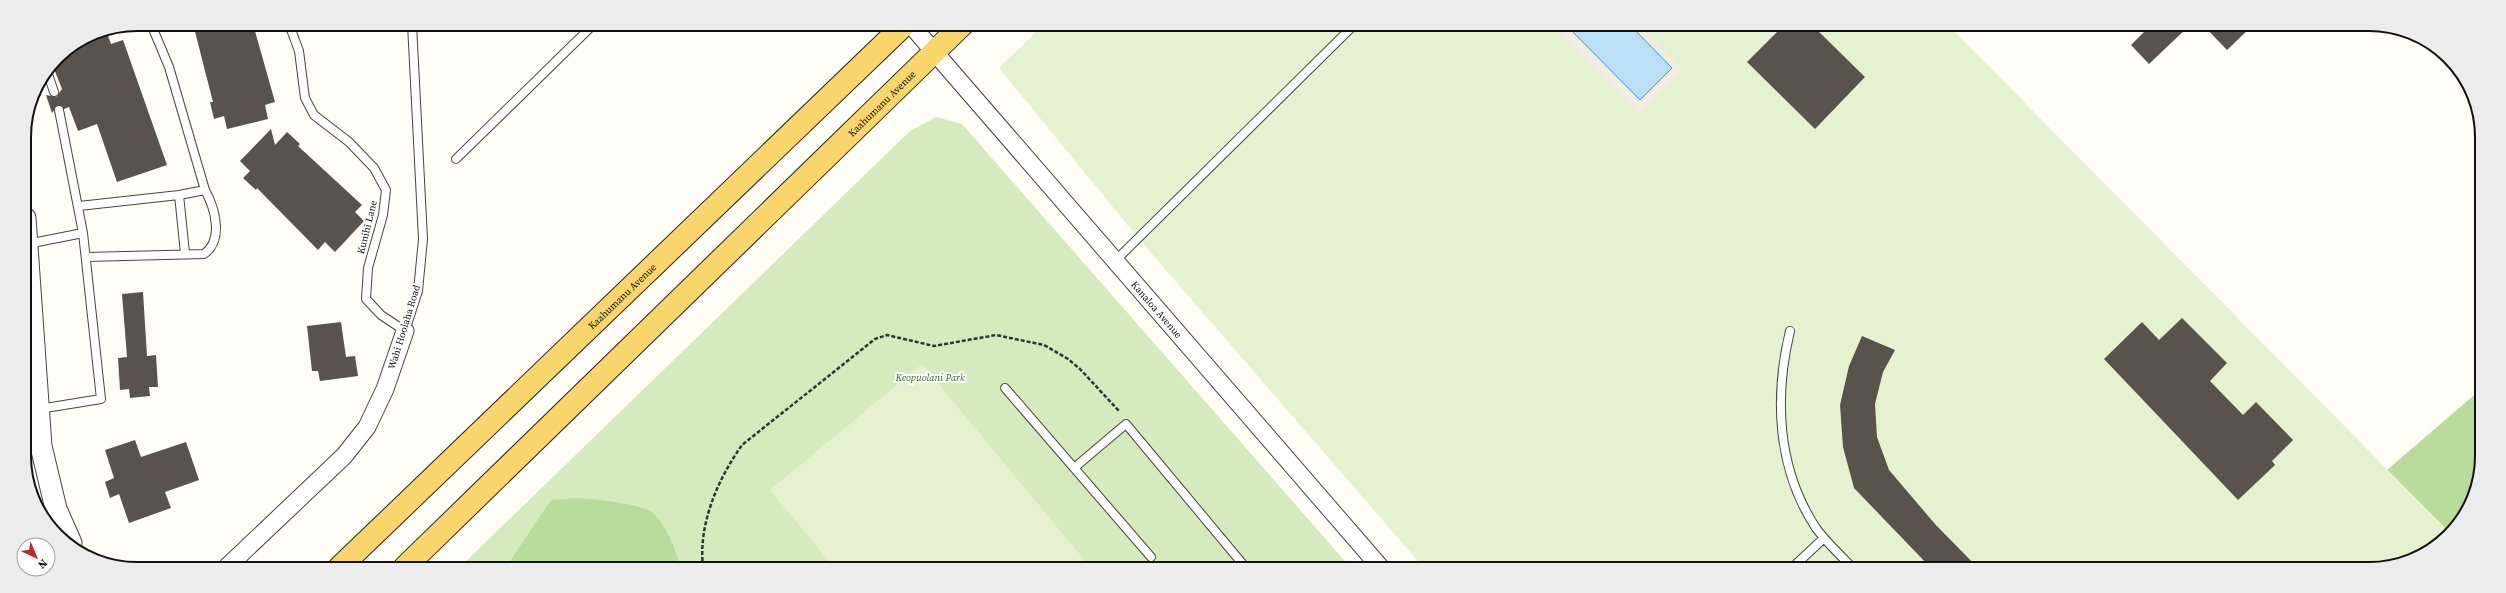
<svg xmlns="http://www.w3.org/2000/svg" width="2506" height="593" font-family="'Source Serif 4',serif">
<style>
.green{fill:#d5ebbd}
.forest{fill:#b9dc9c}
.pitch{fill:#e6f2cf}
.plaza{fill:#f1ede2}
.water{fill:#b9e0f7;stroke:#3f96cf}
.building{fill:#5a524d}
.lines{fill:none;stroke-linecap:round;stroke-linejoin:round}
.service-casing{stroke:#444;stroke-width:10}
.minor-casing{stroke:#444;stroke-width:19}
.tertiary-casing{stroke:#444;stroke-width:23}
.primary-casing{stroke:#222;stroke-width:24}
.path{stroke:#333;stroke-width:2.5;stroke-dasharray:4 2;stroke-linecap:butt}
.service{stroke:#fff;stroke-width:8}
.minor{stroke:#fff;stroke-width:17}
.tertiary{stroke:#fff;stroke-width:21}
.primary{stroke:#f9d66b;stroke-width:22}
.labels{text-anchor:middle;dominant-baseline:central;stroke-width:4;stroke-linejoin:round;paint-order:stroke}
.street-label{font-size:10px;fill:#111;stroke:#fff}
.park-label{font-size:10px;font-style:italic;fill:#2f6b1f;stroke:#fff}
.rim{fill:none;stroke:#111;stroke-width:2}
</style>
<rect width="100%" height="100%" fill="#fffdf5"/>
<path class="green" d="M936 117 962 124 1351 568 460 567 910 131Z"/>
<path class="forest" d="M2480 390V478L2467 512 2450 533 2387 470Z
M576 498C594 499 635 503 650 511 665 520 676 552 681 567H506L551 500Z"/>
<path class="pitch" d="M1043 25 1949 26 2450 533C2431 556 2403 562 2376 569L1424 568 1139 239 999 68Z
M922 364 1091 568 834 567 770 490Z"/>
<path class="plaza" d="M1551 25H1566L1640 100 1672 68 1630 25H1639L1683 70 1640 114Z"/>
<path class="water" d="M1566 25H1630L1672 68 1640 100Z"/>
<path class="building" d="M193 24H253L275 102 265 105 268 119 227 129 224 116 214 119 210 102H213Z
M1783 26H1813L1865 77 1815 129 1747 62Z
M2150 26H2189L2149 64 2131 45Z
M2204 26H2252L2227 50Z
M106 30 111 44 123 40 167 165 117 182 97 124 78 131 69 107 64 109 58 105 52 113 46 95 56 97 62 89 52 64 57 57 94 33Z
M271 129 275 145 287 132 300 144 298 146 362 205 355 212 364 221 335 252 325 242 318 250 257 188 256 190 243 178 250 171 240 161Z
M143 292 147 356 156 355 158 387H149L150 396 130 398 129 389 120 390 118 358 127 357 122 294Z
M2182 318 2227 363 2210 381 2243 415 2256 402 2293 440 2272 461 2275 465 2238 500 2104 359 2142 322 2159 340Z
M341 322 346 357 355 356 358 376 320 381 318 371H312L307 326Z
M1862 336 1895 350 1883 372 1875 404 1877 437 1889 470 1935 524 1978 568H1931L1854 488 1843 447 1840 405 1849 366Z
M135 440 141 457 186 442 199 480 165 492 171 508 129 523 119 494 110 498 105 482 114 478 105 450Z"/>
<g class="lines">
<g class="service-casing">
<path id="service" d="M289 24 299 51 305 98 314 115 349 142 374 168 386 190 383 215 368 268 366 299 381 315 405 331 418 291 423 239 412 24
M47 71 54 92
M456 159 594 24
M79 206 179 195
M27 244 83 233 59 110
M185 253 179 195 205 190
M86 257 204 254C224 240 215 208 205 190L169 67 151 24
M1115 261 1354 25
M1790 331C1774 397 1777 469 1816 528 1826 542 1840 555 1853 568
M1005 388 1151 557
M39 409 101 399 83 233
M1074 468 1126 424 1246 568
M1792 568 1824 538"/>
</g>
<g class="minor-casing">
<g id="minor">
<path id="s1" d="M911 25 1381 568"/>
<path d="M227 567 344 456 367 427 385 389 405 331"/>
</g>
</g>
<g class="tertiary-casing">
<path id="tertiary" d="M25 218 41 446 56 509 71 543"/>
</g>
<g class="primary-casing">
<g id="primary">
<path id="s2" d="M340 567 904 25"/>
<path id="s3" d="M405 567 962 25"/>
</g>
</g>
<path class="path" d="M703 567C698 524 718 479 742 445L875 339 887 335 934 346 996 335 1044 345 1068 359 1080 369 1119 411"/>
<use href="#service" class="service"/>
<use href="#minor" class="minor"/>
<use href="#tertiary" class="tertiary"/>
<use href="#primary" class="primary"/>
</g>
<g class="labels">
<g class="street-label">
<text stroke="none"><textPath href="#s3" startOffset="665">Kaahumanu Avenue</textPath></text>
<text transform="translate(367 227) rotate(-76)">Kunihi Lane</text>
<text stroke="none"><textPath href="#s2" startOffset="391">Kaahumanu Avenue</textPath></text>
<text stroke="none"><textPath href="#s1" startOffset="376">Kanaloa Avenue</textPath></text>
<text transform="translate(404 327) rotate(-73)">Wahi Hoolaha Road</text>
</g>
<g class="park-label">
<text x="930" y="377">Keopuolani Park</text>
</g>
</g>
<path d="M0 0H2506V593H0ZM137 31H2369A106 106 0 0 1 2475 137V456A106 106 0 0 1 2369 562H137A106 106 0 0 1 31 456V137A106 106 0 0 1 137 31Z" fill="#ececec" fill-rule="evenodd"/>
<path class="rim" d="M137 31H2369A106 106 0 0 1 2475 137V456A106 106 0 0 1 2369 562H137A106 106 0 0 1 31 456V137A106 106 0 0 1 137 31Z"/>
<g transform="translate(36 557) rotate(136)"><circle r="19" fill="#ffffff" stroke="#a0a0a0"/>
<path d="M0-3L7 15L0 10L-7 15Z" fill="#c4262e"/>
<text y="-6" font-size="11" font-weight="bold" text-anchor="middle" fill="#111111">N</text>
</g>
</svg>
